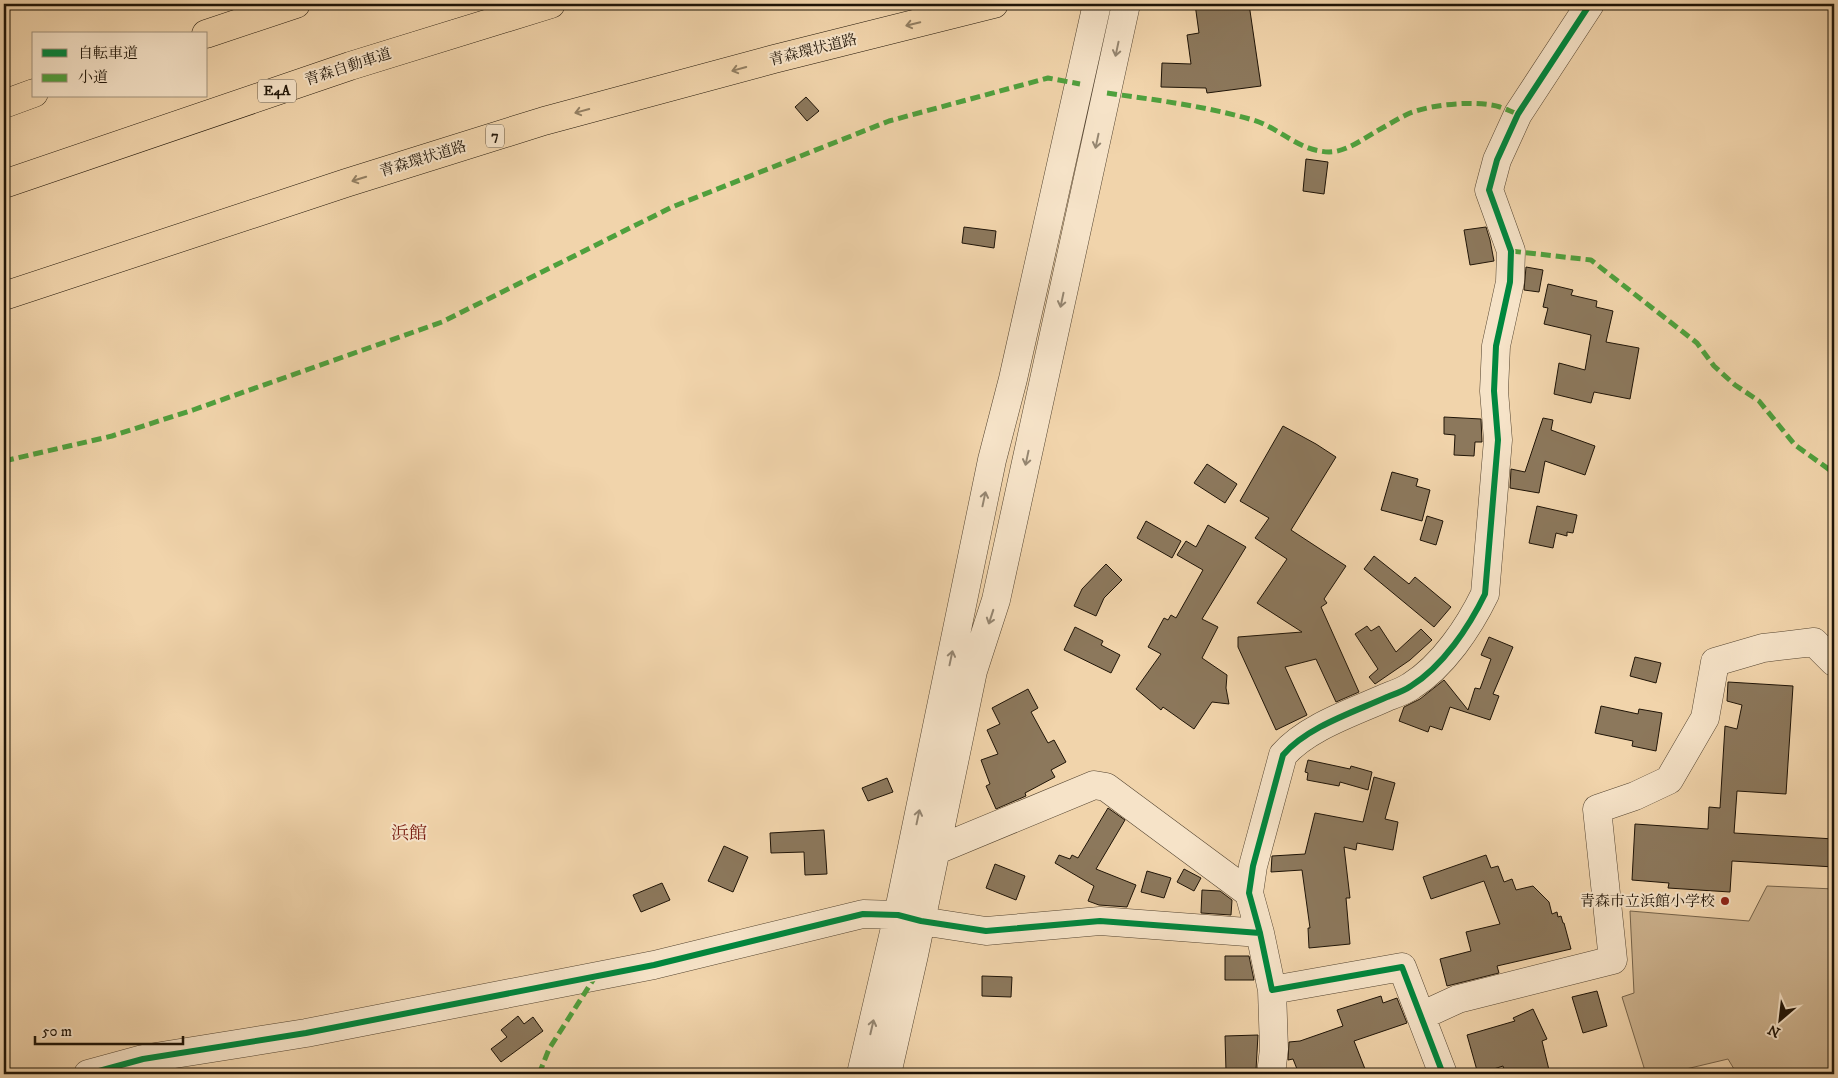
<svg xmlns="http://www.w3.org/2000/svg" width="1838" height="1078" font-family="'IM FELL DW Pica','Noto Serif JP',serif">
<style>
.green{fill:#cdb38f;stroke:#76644b}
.building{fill:#8c785c;stroke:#1f1407}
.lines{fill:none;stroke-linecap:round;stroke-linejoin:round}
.minor-casing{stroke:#544430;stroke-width:29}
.highway-casing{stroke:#1f1407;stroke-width:29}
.minor{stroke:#f6e3c8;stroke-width:28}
.highway{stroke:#f1d4ab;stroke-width:28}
.quiet{stroke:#4fa03d;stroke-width:5;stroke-dasharray:10 5;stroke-linecap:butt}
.cycleway-casing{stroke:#f6e3c8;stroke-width:9}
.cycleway{stroke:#00873e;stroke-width:6}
.oneway{stroke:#927e61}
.oneway2{stroke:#958671}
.poi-dot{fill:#8f2418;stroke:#f6e3c8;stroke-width:2}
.labels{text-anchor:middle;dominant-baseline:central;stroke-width:4;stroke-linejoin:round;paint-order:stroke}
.shield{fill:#f6e3c8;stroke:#605241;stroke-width:1}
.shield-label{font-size:14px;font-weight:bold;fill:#1f1407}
.street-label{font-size:15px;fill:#1f1407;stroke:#f6e3c8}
.poi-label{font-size:15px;fill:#1f1407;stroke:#f6e3c8;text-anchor:end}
.quarter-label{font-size:18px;fill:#7a1f14;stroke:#f6e3c8}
</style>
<rect width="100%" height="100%" fill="#f1d4ab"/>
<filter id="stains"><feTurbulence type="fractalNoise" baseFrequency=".004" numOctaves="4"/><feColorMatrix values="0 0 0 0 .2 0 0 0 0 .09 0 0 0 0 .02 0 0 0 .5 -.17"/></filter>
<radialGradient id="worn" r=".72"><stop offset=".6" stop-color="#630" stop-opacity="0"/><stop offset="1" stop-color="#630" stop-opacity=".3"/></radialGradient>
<path class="green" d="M1767 886 1834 889V1074H1737L1728 1059 1665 1074H1646L1622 997 1634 993 1630 911 1749 921Z"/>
<path class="building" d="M1195 4H1249L1261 86 1207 93 1206 88 1161 87 1162 63 1191 64 1187 35 1199 33Z
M806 97 819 111 807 121 795 107Z
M1306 159 1328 162 1324 194 1303 191Z
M964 227 996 231 994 248 962 243Z
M1486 227 1490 240 1494 261 1470 265 1464 230Z
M1526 267 1543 270 1539 292 1524 290Z
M1548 284 1573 290 1571 295 1597 301 1596 307 1613 311 1606 342 1639 348 1630 399 1594 392 1591 403 1554 394 1559 363 1585 370 1591 335 1544 324 1548 308 1543 307Z
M1444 417 1481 419 1482 442H1475L1474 456 1454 455 1455 435 1444 434Z
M1543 418 1553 420 1551 430 1595 446 1585 475 1545 461 1539 493 1510 488 1511 469 1525 472Z
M1283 426 1316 444 1336 457 1291 530 1346 566 1324 599 1327 603 1321 607 1359 692 1336 702 1316 659 1285 667 1307 715 1276 730 1238 647V637L1302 632 1257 603 1287 559 1255 538 1269 518 1240 501Z
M1207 464 1237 484 1225 503 1194 483Z
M1392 472 1418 479 1416 486 1430 490 1422 521 1381 510Z
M1537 506 1577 515 1573 533 1567 532V536L1556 533 1553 548 1529 543Z
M1427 516 1443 521 1436 545 1420 540Z
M1146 521 1181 541 1172 558 1137 538Z
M1208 525 1246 547 1202 619 1218 627 1202 658 1227 675 1226 688 1229 704 1212 702 1194 729 1163 707 1161 710 1136 689 1161 654 1148 647 1164 618 1168 620 1171 615 1176 618 1203 570 1177 555 1186 541 1196 547Z
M1374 556 1409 584 1415 577 1451 607 1434 627 1364 569Z
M1106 564 1122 580 1104 598 1096 616 1074 606 1082 589Z
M1367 626 1371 631 1379 626 1396 652 1421 629 1432 640 1410 660 1375 684 1369 677 1378 669 1355 634Z
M1075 627 1103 641 1101 645 1120 655 1111 673 1064 650Z
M1489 637 1513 647 1493 694 1499 696 1490 720 1450 707 1442 730 1430 726 1428 732 1399 721 1404 707 1420 699 1444 680 1468 710 1475 688 1480 689 1491 659 1481 655Z
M1635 657 1661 663 1656 683 1630 676Z
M1728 682 1793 686 1786 794 1737 791 1734 833 1834 839V867L1732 861 1730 892 1668 888 1669 883 1632 880 1635 824 1708 829 1709 807 1720 808 1725 726 1737 729 1742 705 1727 701Z
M1028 689 1038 708 1031 712 1048 743 1054 740 1066 762 1051 770 1055 777 1025 793 1026 796 996 809 986 786 990 784 981 760 998 754 987 730 1000 724 992 708Z
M1601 706 1638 714 1639 709 1662 713 1656 751 1632 746 1633 741 1595 733Z
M1308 760 1350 769 1351 766 1372 772 1368 790 1340 782 1339 786 1307 780 1308 773 1305 772Z
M1374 777 1395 783 1385 819 1398 822 1393 850 1357 843 1356 850 1344 847 1350 898H1346L1350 944 1309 948 1308 928H1310L1302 870 1271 872 1272 856 1305 854 1315 813 1363 822Z
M887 778 893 792 868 801 862 788Z
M1108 808 1125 820 1096 869 1136 885 1127 907 1099 905 1088 901 1094 886 1055 863 1059 855 1070 859 1072 855 1078 858Z
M824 830 827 874 805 875 804 852 771 853 770 833Z
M724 846 748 857 733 892 708 881Z
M1486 855 1491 868 1498 866 1504 882 1512 879 1516 890 1533 886 1549 902 1552 914 1557 912 1558 917 1561 916 1563 923H1564L1571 949 1497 966 1499 973 1447 986 1440 959 1471 951 1466 932 1500 924 1484 881 1431 899 1423 877Z
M995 864 1025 876 1016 900 986 888Z
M1184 869 1201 878 1194 891 1177 882Z
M1147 871 1171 878 1164 898 1141 892Z
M662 883 670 900 641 912 633 895Z
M1202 890 1220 891 1232 900 1231 915 1201 913Z
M1225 956H1249L1254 980H1225Z
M982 976 1012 977 1011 997 982 996Z
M1597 991 1607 1026 1583 1033 1572 997Z
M1381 996 1383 1003 1397 998 1407 1023 1354 1041 1367 1074H1299L1293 1059 1288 1060 1289 1042 1300 1041 1343 1026 1337 1010Z
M1533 1009 1547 1039 1542 1041 1550 1074H1505L1503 1066 1478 1074 1467 1035 1515 1021 1513 1018Z
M518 1016 524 1024 533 1017 543 1031 501 1062 491 1049 507 1037 501 1030Z
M1258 1035 1256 1070 1226 1071 1225 1036Z"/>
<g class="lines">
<g class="minor-casing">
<path id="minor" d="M923 854 937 850 1094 785 1106 787 1249 893
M1421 1016 1458 999 1613 960 1597 809 1635 796 1669 780 1705 718 1715 662 1763 648 1814 642 1834 662
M88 1074 143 1059 306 1033 654 965 863 914 898 915 921 921 986 931 1100 921 1260 933
M861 1074 898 915 992 460 1013 379 1097 4
M887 1074 914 955 973 671 996 600 1126 4
M1271 1074 1274 1049 1272 990
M1443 1074 1402 967 1272 990 1260 933 1249 893 1253 866 1283 755C1307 727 1354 712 1387 697 1395 694 1404 691 1411 686 1443 666 1469 627 1485 594L1498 440 1494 391 1496 346 1510 282 1511 251 1489 190 1497 160 1518 114 1590 4"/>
</g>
<g class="highway-casing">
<path id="highway" d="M206 34 296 4
M4 104 34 93
M4 184 350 66 551 4
M4 296 346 183 544 121 774 59 994 4"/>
</g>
<use href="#minor" class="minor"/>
<use href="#highway" class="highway"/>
<path class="quiet" d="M1107 93C1156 100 1205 106 1253 120 1280 128 1298 151 1329 152 1346 152 1363 139 1377 131 1388 125 1399 118 1410 113 1433 104 1477 100 1500 107 1506 109 1512 112 1518 114
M1511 251 1591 260 1697 343 1714 366 1735 385 1759 401 1795 445 1834 473
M4 461 112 436 193 410 442 322 672 207 889 121 1048 78 1080 84
M539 1074 549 1049 595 977"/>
<g class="cycleway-casing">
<path id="cycleway" d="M88 1074 143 1059 306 1033 654 965 863 914 898 915 921 921 986 931 1100 921 1260 933
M1443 1074 1402 967 1272 990 1260 933 1249 893 1253 866 1283 755C1307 727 1354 712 1387 697 1395 694 1404 691 1411 686 1443 666 1469 627 1485 594L1498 440 1494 391 1496 346 1510 282 1511 251 1489 190 1497 160 1518 114 1590 4"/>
</g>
<use href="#cycleway" class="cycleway"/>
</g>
<defs><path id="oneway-shaft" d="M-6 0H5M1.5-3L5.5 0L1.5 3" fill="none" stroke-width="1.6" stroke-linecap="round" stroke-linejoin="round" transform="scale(1.25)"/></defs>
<g class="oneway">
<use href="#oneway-shaft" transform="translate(913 24) rotate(166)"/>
<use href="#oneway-shaft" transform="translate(739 69) rotate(165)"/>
<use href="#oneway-shaft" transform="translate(582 111) rotate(165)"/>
<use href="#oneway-shaft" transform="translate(359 179) rotate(163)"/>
</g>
<g class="oneway2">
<use href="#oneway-shaft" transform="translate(1117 49) rotate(102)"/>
<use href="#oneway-shaft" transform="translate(1097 141) rotate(102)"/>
<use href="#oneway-shaft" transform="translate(1062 300) rotate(102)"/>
<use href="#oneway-shaft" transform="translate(1027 458) rotate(102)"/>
<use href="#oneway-shaft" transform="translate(984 499) rotate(-78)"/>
<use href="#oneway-shaft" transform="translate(991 617) rotate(108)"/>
<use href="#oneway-shaft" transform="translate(951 658) rotate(-78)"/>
<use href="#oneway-shaft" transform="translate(918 817) rotate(-78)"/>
<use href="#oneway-shaft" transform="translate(872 1027) rotate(-77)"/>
</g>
<circle class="poi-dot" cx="1725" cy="901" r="5"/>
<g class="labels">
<g class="shield">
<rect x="258" y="79.5" width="38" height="23" rx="4"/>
<rect x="486" y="124.5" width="18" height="23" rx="4"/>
</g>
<g class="shield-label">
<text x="277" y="91">E4A</text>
<text x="495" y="136">7</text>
</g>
<g class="street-label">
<text transform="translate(813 50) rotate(-14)">青森環状道路</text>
<text transform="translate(348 67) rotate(-18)">青森自動車道</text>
<text transform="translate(423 159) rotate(-17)">青森環状道路</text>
</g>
<g class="poi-label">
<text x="1715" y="901">青森市立浜館小学校</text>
</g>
<g class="quarter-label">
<text x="409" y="834">浜館</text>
</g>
</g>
<rect width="1838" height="1078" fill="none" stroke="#f1d4ab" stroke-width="20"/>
<rect x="5" y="5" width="1828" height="1068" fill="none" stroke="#1f1407" stroke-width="2.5"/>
<rect x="10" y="10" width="1818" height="1058" fill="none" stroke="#1f1407"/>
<rect x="32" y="32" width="175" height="65" fill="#f6e3c8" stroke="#a0907b"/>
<rect x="42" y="49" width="25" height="8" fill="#00873e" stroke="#a0907b"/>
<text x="78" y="58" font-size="15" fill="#1f1407">自転車道</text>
<rect x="42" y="74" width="25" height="8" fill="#4fa03d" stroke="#a0907b"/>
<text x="78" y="82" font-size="15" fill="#1f1407">小道</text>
<g transform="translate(1780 1020) rotate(208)" stroke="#f6e3c8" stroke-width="4" paint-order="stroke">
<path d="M0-4L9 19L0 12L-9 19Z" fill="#1f1407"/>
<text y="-8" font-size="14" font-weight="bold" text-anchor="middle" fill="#1f1407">N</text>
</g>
<path d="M35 1036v8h148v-8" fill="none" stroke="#1f1407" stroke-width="2.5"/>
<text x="42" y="1036" font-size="15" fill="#1f1407" stroke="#f6e3c8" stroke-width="4" paint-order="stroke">50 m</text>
<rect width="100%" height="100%" filter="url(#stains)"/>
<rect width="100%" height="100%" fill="url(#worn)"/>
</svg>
